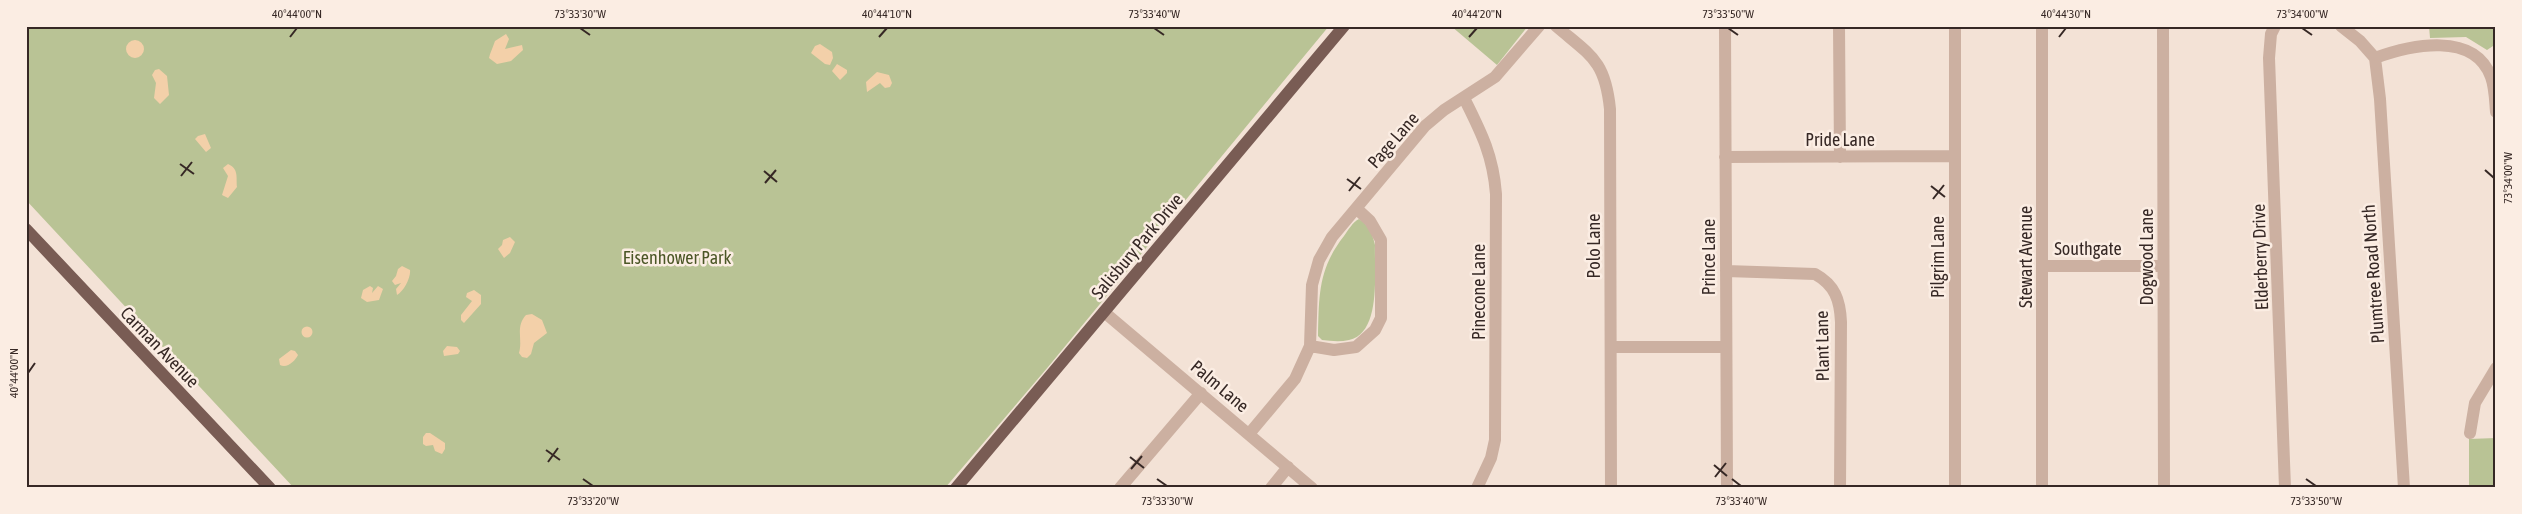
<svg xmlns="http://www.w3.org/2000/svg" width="2522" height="514" font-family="'Asap Condensed',sans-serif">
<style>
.green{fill:#b9c395}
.sand{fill:#f3d0a9}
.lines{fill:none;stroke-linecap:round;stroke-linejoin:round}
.minor{stroke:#ccb0a1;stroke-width:12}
.major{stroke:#795c54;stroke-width:12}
.ticks{fill:none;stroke:#362825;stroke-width:2}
.labels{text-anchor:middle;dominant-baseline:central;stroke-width:5;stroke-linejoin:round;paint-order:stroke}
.street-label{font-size:18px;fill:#362825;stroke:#fbede3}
.park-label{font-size:18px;fill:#4b5626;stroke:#fbede3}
.neatline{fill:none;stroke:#362825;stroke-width:2}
.ticks-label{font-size:12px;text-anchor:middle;fill:#362825}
</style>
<rect width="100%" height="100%" fill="#f3e2d6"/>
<path class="green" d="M26 26H1329L1048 367 945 488H294L26 200Z
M1451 26H1528L1497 65Z
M2429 26H2496V44L2487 50 2466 37 2430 38Z
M1359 219C1368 224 1373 235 1375 245 1374 270 1382 333 1349 340 1340 342 1331 341 1322 340L1318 336C1319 296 1318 269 1344 236 1348 230 1353 222 1359 219Z
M2496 438V488H2469V439Z"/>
<path class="sand" d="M506 34 509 39 505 49 522 45 523 50 511 61 497 64 489 58C490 53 493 47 495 41Z
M126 49a9 9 0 1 1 18 0a9 9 0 1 1-18 0Z
M820 44 832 52 833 58 830 65 825 64 811 53 815 46Z
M837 64 847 70V73L840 80 832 71Z
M159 69 167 76 169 95 160 104 154 98 156 83 152 75 155 70Z
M877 72 889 75 892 83 890 87 885 88 880 83 867 92 866 82Z
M205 134 211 148 206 152 195 139 198 136Z
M228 164C239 169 236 177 237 187L228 198 222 195 228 176 223 168Z
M510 237 515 242 510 253 504 258 498 249 502 245 503 240Z
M402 266 410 270C411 277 404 291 397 295L396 289 401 283 395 285 392 281 396 276 398 269Z
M370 286 373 288 372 293 378 286 383 289 379 300 367 302 361 298 363 290Z
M474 290 481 295V304L464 323 461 320V315L472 301 466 297 467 293Z
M532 314 542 320 547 333 534 343 531 354 527 358 522 357 519 353C523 339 515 327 526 315Z
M301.5 332a5.5 5.5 0 1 1 11 0a5.5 5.5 0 1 1-11 0Z
M447 346 457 347 460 351 458 354 444 356 443 351Z
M291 350 295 351 298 355C295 361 287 369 280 365L279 359Z
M426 433H430L445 443V449L442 454 435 451 433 445 426 446 423 444V437Z"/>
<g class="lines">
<path class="minor" d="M1556 26C1591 56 1605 60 1610 109L1611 488
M1725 26 1727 488
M1839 26 1840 157
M1955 26V488
M2042 26V488
M2163 26 2164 488
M2275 26 2271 34 2269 58 2285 488
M2341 26 2360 41 2375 58
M2375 58 2380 99 2404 488
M2375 58C2411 45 2474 31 2491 77 2495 88 2495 101 2496 112
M1464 98C1481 132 1493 155 1496 194L1495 440 1491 458 1477 488
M1725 157 1955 156
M2042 266H2163
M1726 271 1815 274C1835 285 1840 300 1841 322L1840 488
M1104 312 1312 488
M1310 346 1334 350 1356 347 1375 330 1381 318V240L1370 221 1357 209
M1611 347H1725
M2470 433 2475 403 2496 368
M1249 434 1295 379 1310 346 1312 285 1319 260 1332 237 1425 126 1444 110 1495 77 1539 26
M1120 488 1201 393
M1271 488 1288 467"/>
<path class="major" d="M26 229 270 488
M956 488 1344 26"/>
</g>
<path class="ticks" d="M580 28 590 35M1154 28 1164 35M1728 28 1738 35M2302 28 2312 35M290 37 297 28M879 37 887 28M1469 37 1477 28M2059 37 2066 28M180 164 194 174M2485 170 2494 178M764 171 777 182M181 176 192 162M1347 179 1361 189M765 183 776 170M1931 186 1945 197M1349 191 1360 177M1933 199 1944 185M28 373 35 363M546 450 560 460M1130 457 1144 468M548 462 558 448M1714 465 1727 476M1131 469 1142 456M1715 477 1726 463M583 479 593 486M1157 479 1167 486M1732 479 1741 486M2306 479 2316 486"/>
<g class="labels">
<g class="street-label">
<text x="1840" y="139">Pride Lane</text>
<text transform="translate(1393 140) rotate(-49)">Page Lane</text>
<text transform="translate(1137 246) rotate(-50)">Salisbury Park Drive</text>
<text transform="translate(1593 246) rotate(-90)">Polo Lane</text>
<text x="2088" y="248">Southgate</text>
<text transform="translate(1708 257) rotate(-90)">Prince Lane</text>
<text transform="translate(1937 257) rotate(-90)">Pilgrim Lane</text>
<text transform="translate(2025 257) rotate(-90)">Stewart Avenue</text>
<text transform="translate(2146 257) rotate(-90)">Dogwood Lane</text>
<text transform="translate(2260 257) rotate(-92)">Elderberry Drive</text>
<text transform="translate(2373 274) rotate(-94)">Plumtree Road North</text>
<text transform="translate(1478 292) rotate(-90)">Pinecone Lane</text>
<text transform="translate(1822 346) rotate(-91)">Plant Lane</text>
<text transform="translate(160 347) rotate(46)">Carman Avenue</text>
<text transform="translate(1220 386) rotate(40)">Palm Lane</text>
</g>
<g class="park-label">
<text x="677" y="257">Eisenhower Park</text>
</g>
</g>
<rect width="2522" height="514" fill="none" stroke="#fbede3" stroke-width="55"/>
<rect x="28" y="28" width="2466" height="458" class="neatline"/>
<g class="ticks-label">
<text x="297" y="18">40°44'00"N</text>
<text x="580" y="18">73°33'30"W</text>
<text x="887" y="18">40°44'10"N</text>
<text x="1154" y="18">73°33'40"W</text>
<text x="1477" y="18">40°44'20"N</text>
<text x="1728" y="18">73°33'50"W</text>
<text x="2066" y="18">40°44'30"N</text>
<text x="2302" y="18">73°34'00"W</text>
<text transform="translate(2508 178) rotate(-90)" y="4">73°34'00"W</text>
<text transform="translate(14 373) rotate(-90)" y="4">40°44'00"N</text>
<text x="593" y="505">73°33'20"W</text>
<text x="1167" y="505">73°33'30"W</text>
<text x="1741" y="505">73°33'40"W</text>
<text x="2316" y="505">73°33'50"W</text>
</g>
</svg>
